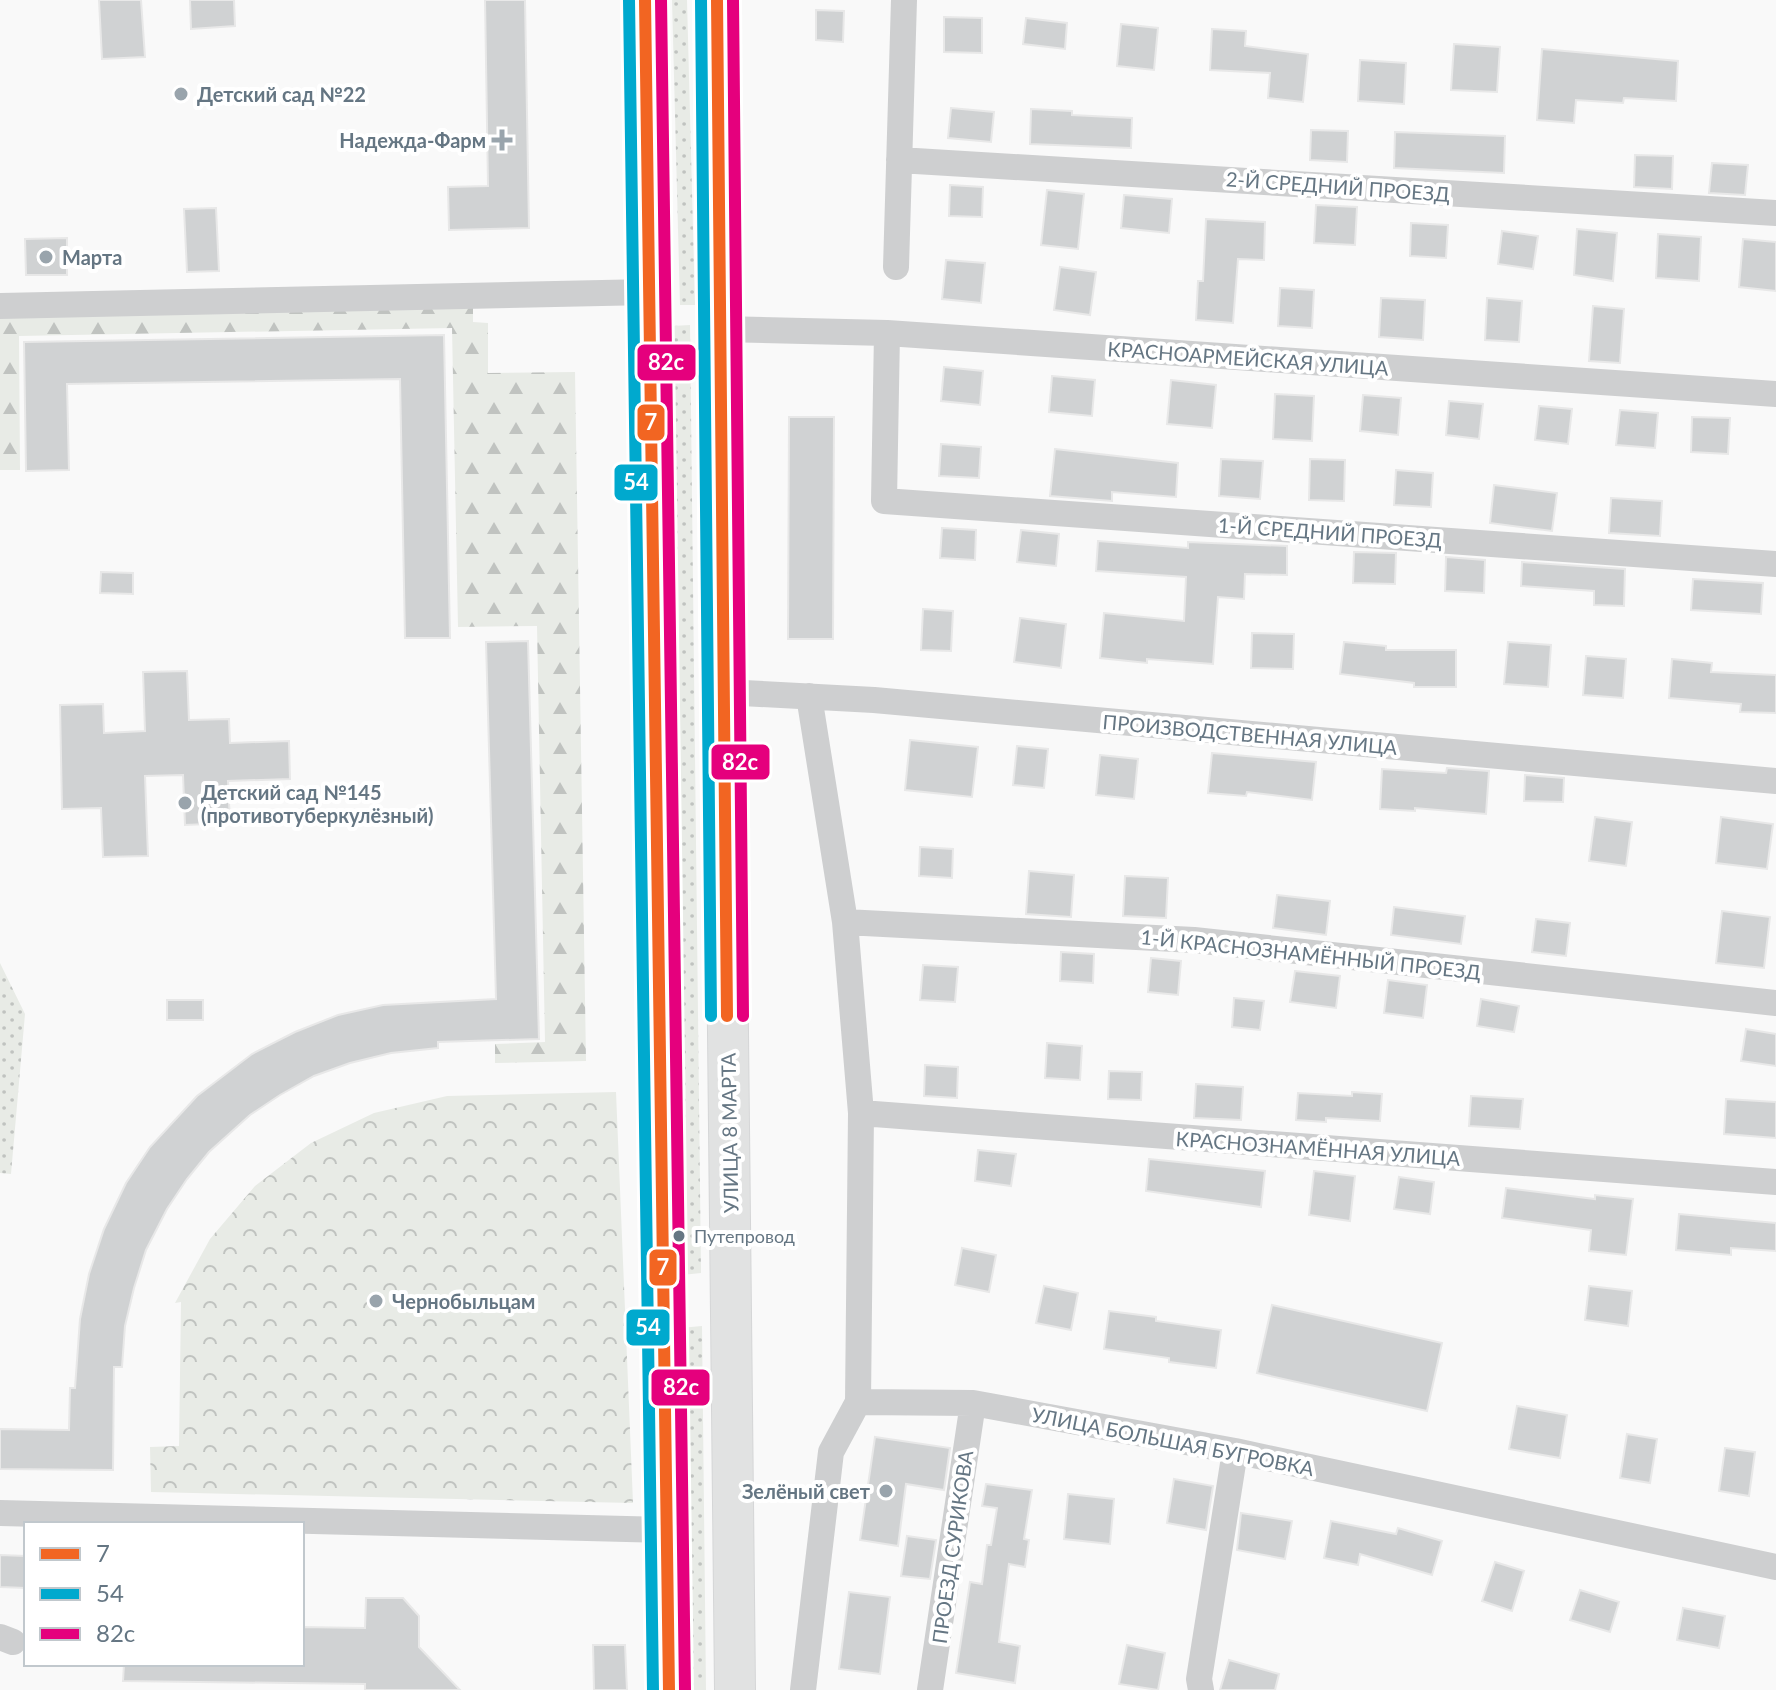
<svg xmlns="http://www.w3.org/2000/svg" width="1776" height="1690" font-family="Lato,sans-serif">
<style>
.grass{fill:url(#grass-dots)}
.forest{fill:url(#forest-firs)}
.park{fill:url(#park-crowns)}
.building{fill:#d0d2d3;stroke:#e8e8e8;stroke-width:2}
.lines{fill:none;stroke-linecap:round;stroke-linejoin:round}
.primary-casing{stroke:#d5d6d7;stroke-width:42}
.minor{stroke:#cecfd0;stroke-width:26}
.primary{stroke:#e1e2e2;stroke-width:40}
.bus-1-casing{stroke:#fff;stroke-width:18}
.bus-2-casing{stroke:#fff;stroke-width:18}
.bus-3-casing{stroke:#fff;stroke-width:18}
.bus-1{stroke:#f26522;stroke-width:12}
.bus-2{stroke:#00a9ce;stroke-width:12}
.bus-3{stroke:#e5007d;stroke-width:12}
.poi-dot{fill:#99a4ac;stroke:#fff;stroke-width:3}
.bus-dot{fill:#657683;stroke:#fff;stroke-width:3}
.labels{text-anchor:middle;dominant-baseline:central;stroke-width:8;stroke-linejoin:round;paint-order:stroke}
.bus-label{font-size:18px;fill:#657683;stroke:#fff;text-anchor:start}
.poi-label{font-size:20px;font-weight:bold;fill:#657683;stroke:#fff;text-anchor:start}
.street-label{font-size:20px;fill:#657683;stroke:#fff}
.line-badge{stroke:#fff;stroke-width:3}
.badge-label{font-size:22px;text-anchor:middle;font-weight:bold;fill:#fff}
</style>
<defs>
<pattern id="grass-dots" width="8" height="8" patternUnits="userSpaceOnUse" patternTransform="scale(2)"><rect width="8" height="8" fill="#e8ebe6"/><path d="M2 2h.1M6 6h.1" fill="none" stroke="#c0c3c0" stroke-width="1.8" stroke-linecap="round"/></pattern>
<pattern id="forest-firs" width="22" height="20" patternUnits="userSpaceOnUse" patternTransform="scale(2)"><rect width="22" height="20" fill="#e8ebe6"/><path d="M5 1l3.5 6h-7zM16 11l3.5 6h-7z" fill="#c0c3c0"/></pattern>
<pattern id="park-crowns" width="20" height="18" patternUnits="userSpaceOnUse" patternTransform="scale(2)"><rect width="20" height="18" fill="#e8ebe6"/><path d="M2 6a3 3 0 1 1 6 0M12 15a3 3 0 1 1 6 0" fill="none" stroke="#c0c3c0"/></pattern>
</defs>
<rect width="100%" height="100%" fill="#f9f9f9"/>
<path class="grass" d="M672 0H687L695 305H680Z
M690 325 701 1273 682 1275 672 326Z
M0 963 25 1014 11 1174 0 1173Z
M702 1326 706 1690H686L680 1328Z"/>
<path class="forest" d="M473 304V322L488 323V373L575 372 586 1061 495 1063V1044L545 1042 537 626 458 627 452 328 19 336 20 470H0V318Z"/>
<path class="park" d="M616 1092 633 1503 151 1492 150 1447 179 1446 181 1302 175 1303 210 1239 255 1186 311 1143 374 1113 447 1096Z"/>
<path class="building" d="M99 0H141L145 57 102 59Z
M190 0H234L235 26 191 29Z
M485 0H525L529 228 449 230 448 187 488 186Z
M816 10 844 11 843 42 816 40Z
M944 17 982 18V53L944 52Z
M1026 18 1067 23 1065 49 1023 44Z
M1121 24 1158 28 1154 70 1117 66Z
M1212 29 1246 31 1245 46 1308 54 1303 102 1268 98 1270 73 1210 70Z
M1454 44 1500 47 1497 92 1451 90Z
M1542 49 1678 61 1676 101 1624 98 1623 103 1576 100 1574 123 1537 120Z
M1360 60 1406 63 1404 104 1358 101Z
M951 108 994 112 991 142 948 138Z
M1031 109 1072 111V115L1132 118 1131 148 1030 144Z
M1311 130 1348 131 1347 162 1310 160Z
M1395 132 1505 136 1504 173 1394 168Z
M1635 155 1673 156 1672 189 1634 187Z
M1712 163 1748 165 1745 195 1709 193Z
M950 185 983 187 982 217 949 216Z
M1047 190 1084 194 1078 249 1041 245Z
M1124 195 1172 199 1169 233 1121 228Z
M1316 205 1357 207 1355 245 1314 243Z
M216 208 219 271 187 272 184 209Z
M1206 219 1265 222 1264 260 1238 259 1233 323 1196 320 1198 281H1203Z
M1411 223 1448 225 1446 258 1410 256Z
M1577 229 1617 233 1613 281 1574 275Z
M1502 231 1538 236 1533 269 1498 264Z
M1658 234 1701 237 1699 281 1656 278Z
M67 238V275H26L25 239Z
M1743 239 1776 242V291L1739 287Z
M946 260 985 263 981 303 942 299Z
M1060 267 1096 272 1090 315 1054 310Z
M1280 288 1314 290 1312 328 1278 326Z
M1381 298 1425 300 1423 340 1379 337Z
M1487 298 1522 301 1519 342 1485 340Z
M1593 306 1624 309 1620 363 1589 361Z
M444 335 450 638H405L400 379 67 384 69 470 26 471 24 342Z
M944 367 983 371 980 405 941 401Z
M1052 376 1095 380 1092 416 1049 412Z
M1171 380 1216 385 1212 428 1167 424Z
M1275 394 1314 396 1312 441 1273 439Z
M1363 395 1401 398 1398 435 1360 431Z
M1449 401 1483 404 1479 439 1446 435Z
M1539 406 1572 409 1568 444 1535 440Z
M1620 410 1658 413 1655 448 1616 445Z
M789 417H834L833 639H788Z
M1692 417 1730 418 1728 454 1691 452Z
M941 444 981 447 979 478 939 476Z
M1055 449 1178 463 1176 497 1112 492V501L1050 496Z
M1221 459 1263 461 1260 499 1219 496Z
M1310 459 1345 460 1344 501 1309 500Z
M1396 470 1433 473 1431 507 1394 505Z
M1494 485 1557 493 1552 531 1490 523Z
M1611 498 1662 501 1660 536 1609 533Z
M942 528 976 530 975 560 940 558Z
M1021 530 1059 534 1056 566 1017 562Z
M1098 541 1188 548V542L1287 546V575L1245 574 1244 599 1218 597 1213 664 1147 659V663L1100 658 1104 613 1184 621 1186 577 1096 571Z
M1354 552 1396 553 1395 584 1353 583Z
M1446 557 1485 560 1484 593 1445 591Z
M1522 562 1625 569 1624 606 1594 605V591L1521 586Z
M101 572 133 573V594L100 593Z
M1693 579 1763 583 1761 614 1691 610Z
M923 609 953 611 951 651 921 650Z
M1020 618 1066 624 1061 668 1014 662Z
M1252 633 1294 634 1293 669 1251 668Z
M528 641 539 1039 438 1042V1048L391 1053 350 1063 314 1076 280 1095 250 1115 209 1152 187 1179 167 1209 146 1250 134 1288 125 1326 122 1367H114L113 1470 0 1469V1429L69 1430 70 1388H75L80 1319 89 1274 104 1229 126 1183 150 1147 197 1096 252 1054 295 1032 338 1015 383 1005 496 999 486 642Z
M1344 642 1386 646V650H1456V687H1414V683L1340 674Z
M1508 642 1551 645 1548 687 1504 684Z
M1586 656 1626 659 1623 698 1583 695Z
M1672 659 1712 663 1711 672 1776 675V713L1740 712 1741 704 1669 698Z
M187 671 189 720 229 719 230 743 289 741 290 779 228 781 230 823 185 825 183 775 145 776 148 856 103 857 101 808 62 809 60 705 103 704 104 733 145 731 143 672Z
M910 740 978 747 972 797 905 790Z
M1017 746 1048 749 1044 788 1013 785Z
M1212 753 1316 762 1312 800 1247 792 1246 796 1208 793Z
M1100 755 1138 759 1134 799 1096 795Z
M1447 768 1489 771 1486 814 1415 808V811L1380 809 1382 769 1446 773Z
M1525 775 1564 778 1563 802 1524 801Z
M1595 817 1632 822 1626 866 1589 861Z
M1721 817 1773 824 1767 869 1716 863Z
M920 847 953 849 952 878 919 876Z
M1029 871 1074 875 1071 917 1026 914Z
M1125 876 1168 878 1166 918 1123 916Z
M1277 895 1330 901 1326 935 1273 928Z
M1394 907 1465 916 1461 944 1391 935Z
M1722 911 1770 917 1764 968 1716 963Z
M1536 919 1570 923 1566 956 1532 952Z
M1061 952 1094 954 1093 983 1060 981Z
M1151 958 1181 961 1178 995 1148 992Z
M923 965 958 967 955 1002 920 1000Z
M1295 971 1340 976 1336 1008 1290 1002Z
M1388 980 1427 985 1423 1018 1384 1013Z
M1234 998 1264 1001 1260 1030 1232 1027Z
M1481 999 1519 1006 1514 1032 1477 1026Z
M167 1000H203V1020H167Z
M1746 1029 1776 1034V1066L1741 1061Z
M1047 1043 1082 1046 1080 1080 1045 1078Z
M925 1065 958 1067 957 1098 924 1096Z
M1109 1071 1142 1072 1141 1100 1108 1099Z
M1196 1084 1243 1087 1241 1120 1194 1118Z
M1352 1092 1382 1094 1380 1121 1326 1118V1122L1296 1120 1298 1093 1352 1096Z
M1471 1096 1523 1099 1520 1129 1469 1126Z
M1726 1099 1776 1102V1138L1724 1134Z
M978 1150 1016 1154 1011 1186 975 1181Z
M1149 1159 1265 1171 1261 1207 1146 1191Z
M1314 1171 1355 1176 1350 1221 1309 1215Z
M1399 1177 1434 1182 1430 1214 1394 1209Z
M1506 1188 1595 1199V1195L1633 1199 1626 1255 1589 1251 1591 1230 1502 1218Z
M1679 1214 1776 1223V1251L1731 1248V1255L1676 1250Z
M962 1248 996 1255 989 1292 955 1285Z
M1044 1286 1078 1293 1071 1330 1036 1323Z
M1589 1286 1632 1291 1628 1326 1585 1320Z
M1272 1305 1442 1343 1427 1411 1257 1373Z
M1109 1311 1156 1317V1321L1221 1330 1216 1368 1169 1362V1358L1104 1349Z
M1517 1406 1567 1415 1560 1458 1509 1449Z
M1627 1434 1657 1439 1650 1483 1620 1478Z
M875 1437 950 1448 944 1490 906 1484 898 1546 860 1540Z
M1725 1448 1755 1452 1749 1496 1719 1491Z
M1174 1479 1213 1486 1206 1530 1167 1523Z
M986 1484 1032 1490 1024 1539 1029 1540 1025 1567 1009 1564 999 1642 1020 1646 1015 1683 956 1673 970 1582 982 1584 987 1545H991L997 1508 982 1506Z
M1068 1494 1114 1499 1110 1544 1064 1539Z
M1241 1513 1292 1521 1285 1559 1237 1550Z
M1331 1521 1396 1534 1398 1528 1442 1541 1432 1575 1360 1554 1358 1565 1324 1558Z
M907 1536 936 1540 930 1579 901 1576Z
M0 1555 26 1556V1588L0 1587Z
M1495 1562 1524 1571 1512 1611 1482 1601Z
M1580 1590 1619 1602 1610 1632 1570 1620Z
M849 1592 890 1597 880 1674 839 1669Z
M366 1598H403L419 1616V1647L460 1690H365V1684L123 1681 124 1664H302V1627L365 1628Z
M1683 1608 1725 1616 1719 1648 1677 1640Z
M593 1645H625L627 1690H594Z
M1127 1645 1165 1653 1158 1690 1119 1684Z
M1229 1660 1279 1674 1275 1690H1220Z"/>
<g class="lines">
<g class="primary-casing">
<path id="primary" d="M645 0 669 1690
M717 0 735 1690"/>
</g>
<path class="minor" d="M899 160 1776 213
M896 267 904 0
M0 306 649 292
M720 329 887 333 1776 394
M887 333 884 501 1776 564
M724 692 874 700 1776 781
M809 696 845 922 861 1113 858 1402
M845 922 1194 940 1776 1003
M861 1113 1776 1182
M0 1513 666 1530
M0 1637 13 1642
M803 1690 831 1452 858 1402 973 1403 1235 1451 1776 1567
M930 1690 973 1403
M1201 1690 1199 1679 1235 1451"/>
<use href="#primary" class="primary"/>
<g class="bus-1-casing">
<path id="bus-1" d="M645 0 669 1690
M717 0 727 1016"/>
</g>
<g class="bus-2-casing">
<path id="bus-2" d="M629 0 653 1690
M701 0 711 1016"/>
</g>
<g class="bus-3-casing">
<path id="bus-3" d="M661 0 685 1690
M733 0 743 1016"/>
</g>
<use href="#bus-1" class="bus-1"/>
<use href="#bus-2" class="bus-2"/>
<use href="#bus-3" class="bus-3"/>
</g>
<g class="poi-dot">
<circle cx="181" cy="94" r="8"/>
<path d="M498 128h8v8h8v8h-8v8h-8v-8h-8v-8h8z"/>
<circle cx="46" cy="257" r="8"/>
<circle cx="185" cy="803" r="8"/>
<circle cx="376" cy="1301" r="8"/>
<circle cx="886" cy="1491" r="8"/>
</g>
<circle class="bus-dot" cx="679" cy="1236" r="7"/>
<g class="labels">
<g class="bus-label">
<text x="694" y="1236">Путепровод</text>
</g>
<g class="poi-label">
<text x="197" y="94">Детский сад №22</text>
<text x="486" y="140" text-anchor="end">Надежда-Фарм</text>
<text x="62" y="257">Марта</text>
<text x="201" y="792">Детский сад №145<tspan x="201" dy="23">(противотуберкулёзный)</tspan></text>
<text x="392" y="1301">Чернобыльцам</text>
<text x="870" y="1491" text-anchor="end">Зелёный свет</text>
</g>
<g class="street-label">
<text transform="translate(1338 186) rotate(4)">2-Й СРЕДНИЙ ПРОЕЗД</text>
<text transform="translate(1248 358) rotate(4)">КРАСНОАРМЕЙСКАЯ УЛИЦА</text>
<text transform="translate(1330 532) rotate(4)">1-Й СРЕДНИЙ ПРОЕЗД</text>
<text transform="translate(1250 734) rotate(5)">ПРОИЗВОДСТВЕННАЯ УЛИЦА</text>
<text transform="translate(1311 954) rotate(6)">1-Й КРАСНОЗНАМЁННЫЙ ПРОЕЗД</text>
<text transform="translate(729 1133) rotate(-91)">УЛИЦА 8 МАРТА</text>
<text transform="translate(1318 1148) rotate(4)">КРАСНОЗНАМЁННАЯ УЛИЦА</text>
<text transform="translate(1173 1441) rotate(11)">УЛИЦА БОЛЬШАЯ БУГРОВКА</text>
<text transform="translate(952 1547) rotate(-82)">ПРОЕЗД СУРИКОВА</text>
</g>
</g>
<g class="line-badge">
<rect x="636" y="343" width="61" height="39" rx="8" fill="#e5007d"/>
<rect x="636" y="403" width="30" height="39" rx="8" fill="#f26522"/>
<rect x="613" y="463" width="46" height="39" rx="8" fill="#00a9ce"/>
<rect x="710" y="743" width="61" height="38" rx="8" fill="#e5007d"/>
<rect x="648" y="1248" width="30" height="39" rx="8" fill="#f26522"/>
<rect x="625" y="1308" width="46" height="39" rx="8" fill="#00a9ce"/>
<rect x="650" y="1368" width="61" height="39" rx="8" fill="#e5007d"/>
</g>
<g class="badge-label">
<text x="666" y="370">82с</text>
<text x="651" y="430">7</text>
<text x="636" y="490">54</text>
<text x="740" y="770">82с</text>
<text x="663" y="1275">7</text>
<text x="648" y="1335">54</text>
<text x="681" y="1395">82с</text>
</g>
<rect x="24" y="1522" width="280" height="144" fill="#ffffff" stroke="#c1c8cd" stroke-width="2"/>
<rect x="40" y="1548" width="40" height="12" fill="#f26522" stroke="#c1c8cd" stroke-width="2"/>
<text x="96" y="1562" font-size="24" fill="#657683">7</text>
<rect x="40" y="1588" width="40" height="12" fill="#00a9ce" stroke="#c1c8cd" stroke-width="2"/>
<text x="96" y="1602" font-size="24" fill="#657683">54</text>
<rect x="40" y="1628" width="40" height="12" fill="#e5007d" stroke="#c1c8cd" stroke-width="2"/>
<text x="96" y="1642" font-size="24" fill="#657683">82с</text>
</svg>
